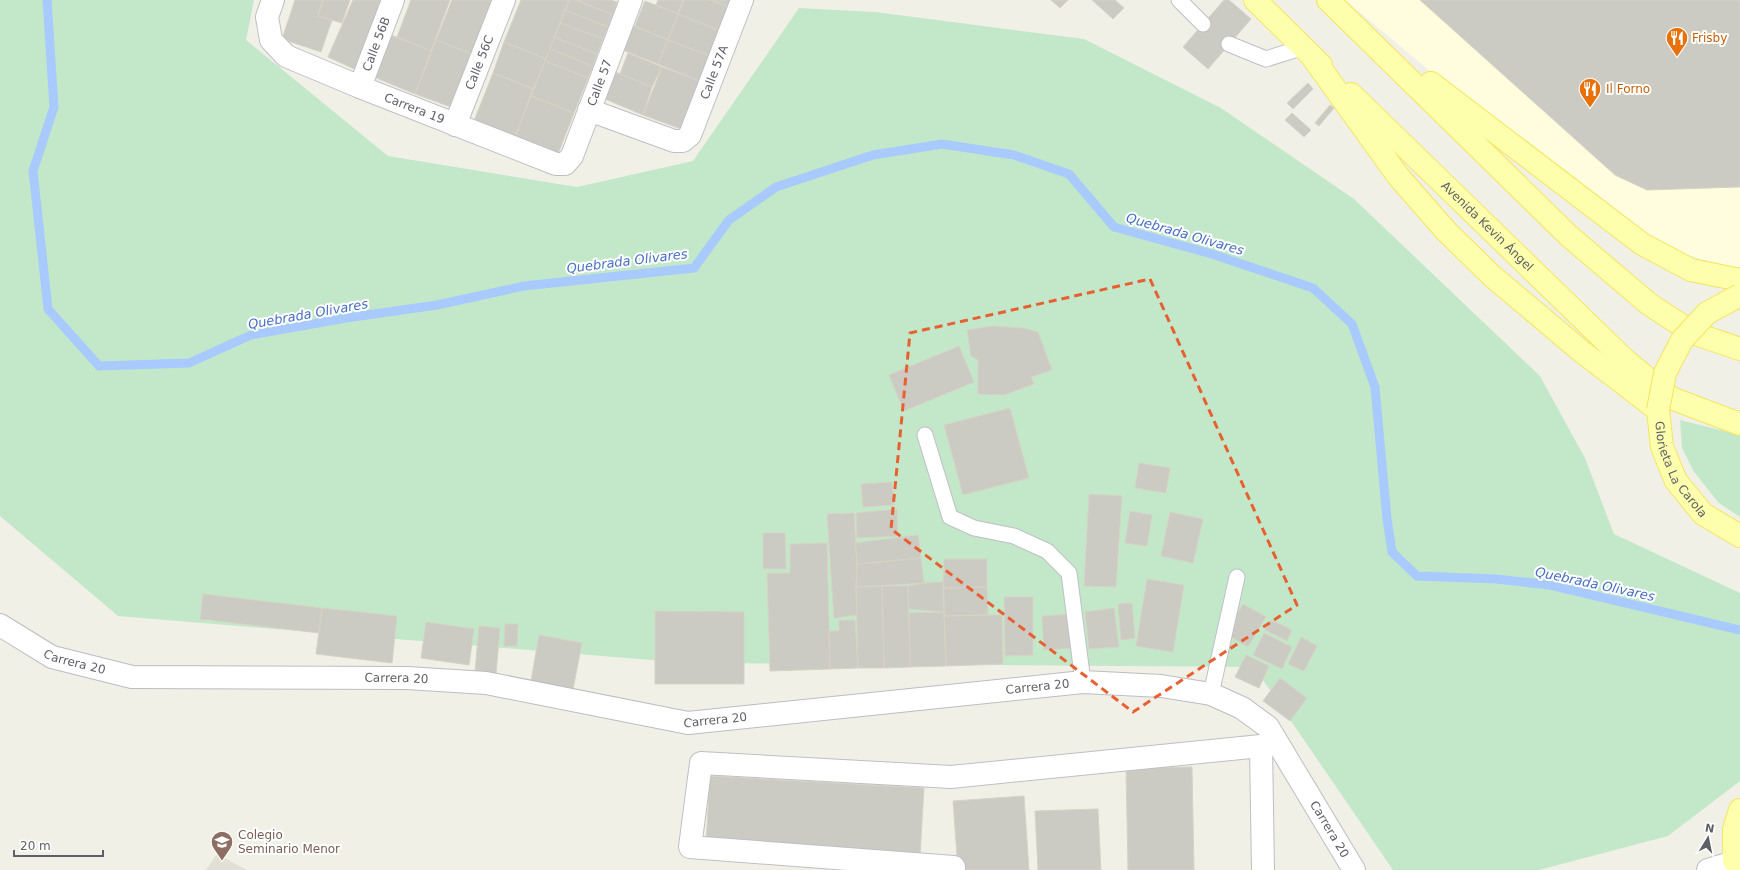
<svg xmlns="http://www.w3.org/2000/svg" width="1740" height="870" font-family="'DejaVu Sans',sans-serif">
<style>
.commercial{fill:#fffddd}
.education{fill:#e1e0d5}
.green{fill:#c3e8c9}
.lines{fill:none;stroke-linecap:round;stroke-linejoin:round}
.stream{stroke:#a8caff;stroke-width:9}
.building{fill:#cccbc3;stroke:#d6d3c5}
.service-casing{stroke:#bebfc5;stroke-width:17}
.minor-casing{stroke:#bebfc5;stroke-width:24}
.secondary-casing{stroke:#bcbdc4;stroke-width:24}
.primary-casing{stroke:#f5e55b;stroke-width:24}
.service{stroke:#fff;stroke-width:15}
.minor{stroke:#fff;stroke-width:22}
.secondary{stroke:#fff;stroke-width:22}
.primary{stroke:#feffad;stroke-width:22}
.primary-bridge-casing{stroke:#f5e55b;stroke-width:24;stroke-linecap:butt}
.primary-bridge{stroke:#feffad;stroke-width:22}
.marked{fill:none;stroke:#e76032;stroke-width:3;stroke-dasharray:8 5;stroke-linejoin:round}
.labels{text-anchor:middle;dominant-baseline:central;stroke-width:4;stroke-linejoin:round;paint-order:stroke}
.food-label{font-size:12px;fill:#c56008;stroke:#fff;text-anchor:start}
.street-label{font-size:12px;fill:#5e6067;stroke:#fff}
.education-label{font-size:12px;fill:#785e54;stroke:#fff;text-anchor:start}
.water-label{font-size:13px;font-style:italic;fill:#466ec7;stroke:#fff}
</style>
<rect width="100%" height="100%" fill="#f1f0e7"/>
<path class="commercial" d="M1345 0H1740V267H1731L1672 251 1641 233 1485 117Z"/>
<path class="education" d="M217 854 247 870H206Z"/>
<path class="green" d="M0 0H254L246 40 388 156 577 187 693 161 799 8 875 12 1084 39 1221 108 1354 199 1540 376 1585 458 1614 534 1740 593V781L1668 836 1539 870H1393L1254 667 687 663 118 616 0 516Z
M1680 420 1740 435V517L1719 503 1694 472 1682 448Z"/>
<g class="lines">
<path class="stream" d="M47 0 54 107 33 171 48 309 99 366 189 363 251 335 346 318 437 305 524 286 694 268 729 220 776 187 873 155 942 144 1014 155 1069 174 1114 227 1212 254 1313 288 1352 324 1375 387 1387 519 1392 552 1417 576 1496 579 1550 585 1740 630"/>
</g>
<path class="building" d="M295 0H323L318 16 332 20 321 52 282 39Z
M323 0H350L342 23 318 16Z
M353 0H386L361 72 328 57Z
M411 0H450L431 51 397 37Z
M452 0H493L472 54 436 40Z
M521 0H569L546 59 504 42Z
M569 0H576L613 15 608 27 565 10Z
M576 0H611L617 2 613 15Z
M658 0H683L678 14 656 5Z
M684 0H711L729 7 720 31 678 14Z
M710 0H732L729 7Z
M1051 0H1068L1060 8Z
M1092 0H1115L1124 8 1113 19Z
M1224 0H1229L1251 19 1208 69 1183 47Z
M1420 0H1740V187L1647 190 1615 175Z
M645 1 678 14 668 40 635 26Z
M565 10 608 27 603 39 560 23Z
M678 14 720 31 710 56 668 40Z
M560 23 603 39 597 54 554 37Z
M629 24 668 40 658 64 620 49Z
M391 35 431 51 415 94 374 77Z
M554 37 597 54 593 66 550 49Z
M436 40 472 54 451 107 415 94Z
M668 40 710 56 700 81 658 64Z
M504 42 546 59 533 89 493 73Z
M550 49 593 66 588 78 545 61Z
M628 53 662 67 652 87 620 74Z
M545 61 588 78 574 113 531 96Z
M662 67 700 81 681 129 643 115Z
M615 72 652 87 643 115 605 99Z
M493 73 533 89 515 137 474 121Z
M1308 83 1313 89 1293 109 1287 103Z
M531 96 574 113 558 154 515 137Z
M1330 105 1334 108 1319 126 1315 123Z
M1292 113 1311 130 1304 137 1285 120Z
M992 326 1023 328 1038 332 1052 370 1031 377 1034 384 1004 395 978 394V360L971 356 967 330Z
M959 346 974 382 904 411 889 375Z
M1010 408 1029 478 963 495 944 425Z
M1139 463 1170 468 1166 493 1135 488Z
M892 482 894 505 863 507 861 484Z
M1089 494 1122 496 1116 587 1084 586Z
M897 509 898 536 857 538 856 513Z
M1130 511 1152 515 1147 546 1125 543Z
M1170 512 1203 519 1193 563 1161 556Z
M854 513 857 564 856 587 857 615 834 618 827 514Z
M763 533H785L786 569H763Z
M918 535 921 558 857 564 855 543Z
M827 543 830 669 770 671 767 573H790V544Z
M921 558 924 583 856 587 857 564Z
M944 559H987V587L944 588 943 582Z
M1147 579 1184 585 1173 652 1136 646Z
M943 582 944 612 909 609 908 586 924 583Z
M882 586 884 668H858L856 587Z
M882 586H908L910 667 884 668Z
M987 587 988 615 944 616V588Z
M203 594 322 608 319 633 200 619Z
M1004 597H1033V655L1005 656Z
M1132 603 1135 638 1121 640 1118 604Z
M1243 604 1266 617 1248 647 1226 634Z
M322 608 397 616 392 663 316 654Z
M1114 608 1119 647 1089 649 1085 612Z
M655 611 744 612V684H655Z
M944 612 946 666 910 667 909 613Z
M1074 614 1076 648 1044 650 1042 616Z
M988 615H1002L1003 664 946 666 944 616Z
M839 620H855L858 668 830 669 829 631H839Z
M1271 620 1292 630 1287 641 1265 630Z
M426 622 474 629 469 665 421 658Z
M505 624H518L517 646H504Z
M479 626 500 628 496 674 475 672Z
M1264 633 1292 647 1282 669 1253 655Z
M539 635 582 643 573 689 531 681Z
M1301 637 1317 646 1304 671 1288 664Z
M1246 655 1269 666 1259 688 1235 677Z
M1280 678 1307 698 1290 721 1263 701Z
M1192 767 1194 870H1128L1126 768Z
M710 776 924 788 920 856 706 843Z
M1024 796 1029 870H958L953 801Z
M1098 809 1101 870H1038L1035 811Z"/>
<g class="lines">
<g class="service-casing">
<path id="service" d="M1179 0 1203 24
M1229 44 1266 59 1304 47
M925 435 950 517 974 528 1014 536 1047 551 1069 573 1083 682
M1211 694 1237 577"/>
</g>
<g class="minor-casing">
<g id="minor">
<path id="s1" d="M273 0 267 17 271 40 286 56 360 87 556 164H565L572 156 631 0"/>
<path id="s2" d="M360 87 393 0"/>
<path id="s3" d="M589 110 674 141H683L690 135 742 0"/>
<path id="s4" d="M455 125 504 0"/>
<path d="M954 870V867L690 847 701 763 951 777 1261 746 1263 870"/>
</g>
</g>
<g class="secondary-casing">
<g id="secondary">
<path id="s5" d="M0 625 52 657 132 677 407 678 486 683 688 723 1083 682 1161 686 1211 694 1242 708 1268 727 1354 870"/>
<path d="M1708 870 1740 860"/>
</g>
</g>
<g class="primary-casing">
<g id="primary">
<path d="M1255 0 1321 65"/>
<path d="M1328 0 1569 236 1649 304 1693 333 1740 349"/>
<path id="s6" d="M1311 55 1398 176 1446 231 1492 276 1581 351 1658 410 1662 447 1676 481 1703 514 1740 536"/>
<path d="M1431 83 1642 244 1691 270 1740 280"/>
<path id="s7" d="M1351 94 1625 360 1671 398 1740 424"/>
<path d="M1734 861V829L1740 810"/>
</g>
</g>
<use href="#service" class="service"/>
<use href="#minor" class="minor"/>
<use href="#secondary" class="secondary"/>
<use href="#primary" class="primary"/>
<g class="primary-bridge-casing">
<path id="primary-bridge" d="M1658 410 1665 373 1682 340 1707 313 1740 295"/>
</g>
<use href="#primary-bridge" class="primary-bridge"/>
</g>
<path class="marked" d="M1150 279 1297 605 1133 712 891 529 910 333Z"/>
<defs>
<g id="restaurant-pin" transform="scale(1.15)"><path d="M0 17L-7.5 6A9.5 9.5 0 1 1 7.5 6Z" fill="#e8710a" stroke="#fff"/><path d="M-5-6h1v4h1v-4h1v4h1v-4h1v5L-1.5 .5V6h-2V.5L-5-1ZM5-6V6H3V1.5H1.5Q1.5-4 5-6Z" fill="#fff"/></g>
<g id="school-pin" transform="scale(1.15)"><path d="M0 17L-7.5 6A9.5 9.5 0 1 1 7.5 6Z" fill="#8d6e63" stroke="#fff"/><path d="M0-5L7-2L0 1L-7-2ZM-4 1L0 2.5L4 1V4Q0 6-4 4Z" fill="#fff"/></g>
</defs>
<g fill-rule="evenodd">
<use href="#restaurant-pin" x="1677" y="38"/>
<use href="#restaurant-pin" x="1590" y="89"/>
<use href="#school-pin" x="222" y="842"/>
</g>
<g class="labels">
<g class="food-label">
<text x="1692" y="38">Frisby</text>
<text x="1606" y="89">Il Forno</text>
</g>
<g class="street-label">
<text stroke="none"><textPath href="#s2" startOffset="46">Calle 56B</textPath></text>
<text stroke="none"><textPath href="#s4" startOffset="67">Calle 56C</textPath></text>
<text stroke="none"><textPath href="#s3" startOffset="176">Calle 57A</textPath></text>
<text stroke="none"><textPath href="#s1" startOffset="452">Calle 57</textPath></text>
<text stroke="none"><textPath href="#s1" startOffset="202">Carrera 19</textPath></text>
<text stroke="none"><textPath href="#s7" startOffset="190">Avenida Kevin Ángel</textPath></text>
<text stroke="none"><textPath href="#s6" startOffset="565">Glorieta La Carola</textPath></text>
<text stroke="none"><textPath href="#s5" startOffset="84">Carrera 20</textPath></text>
<text stroke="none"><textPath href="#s5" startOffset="408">Carrera 20</textPath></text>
<text stroke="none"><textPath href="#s5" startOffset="1055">Carrera 20</textPath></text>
<text stroke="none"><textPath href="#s5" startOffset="731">Carrera 20</textPath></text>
<text stroke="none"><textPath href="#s5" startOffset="1415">Carrera 20</textPath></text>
</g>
<g class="education-label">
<text x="238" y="835">Colegio<tspan x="238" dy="14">Seminario Menor</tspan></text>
</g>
<g class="water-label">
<text transform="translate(1185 234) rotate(16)">Quebrada Olivares</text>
<text transform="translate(627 261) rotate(-7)">Quebrada Olivares</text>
<text transform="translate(308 314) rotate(-10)">Quebrada Olivares</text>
<text transform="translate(1595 584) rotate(12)">Quebrada Olivares</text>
</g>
</g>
<g transform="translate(1708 838) rotate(10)" stroke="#ffffff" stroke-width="3" paint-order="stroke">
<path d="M0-3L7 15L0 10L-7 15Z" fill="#5e6067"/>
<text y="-6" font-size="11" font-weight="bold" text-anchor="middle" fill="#5e6067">N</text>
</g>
<path d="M14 850v6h89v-6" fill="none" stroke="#5e6067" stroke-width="2"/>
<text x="20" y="850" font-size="12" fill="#5e6067" stroke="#ffffff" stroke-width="3" paint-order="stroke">20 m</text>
</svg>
